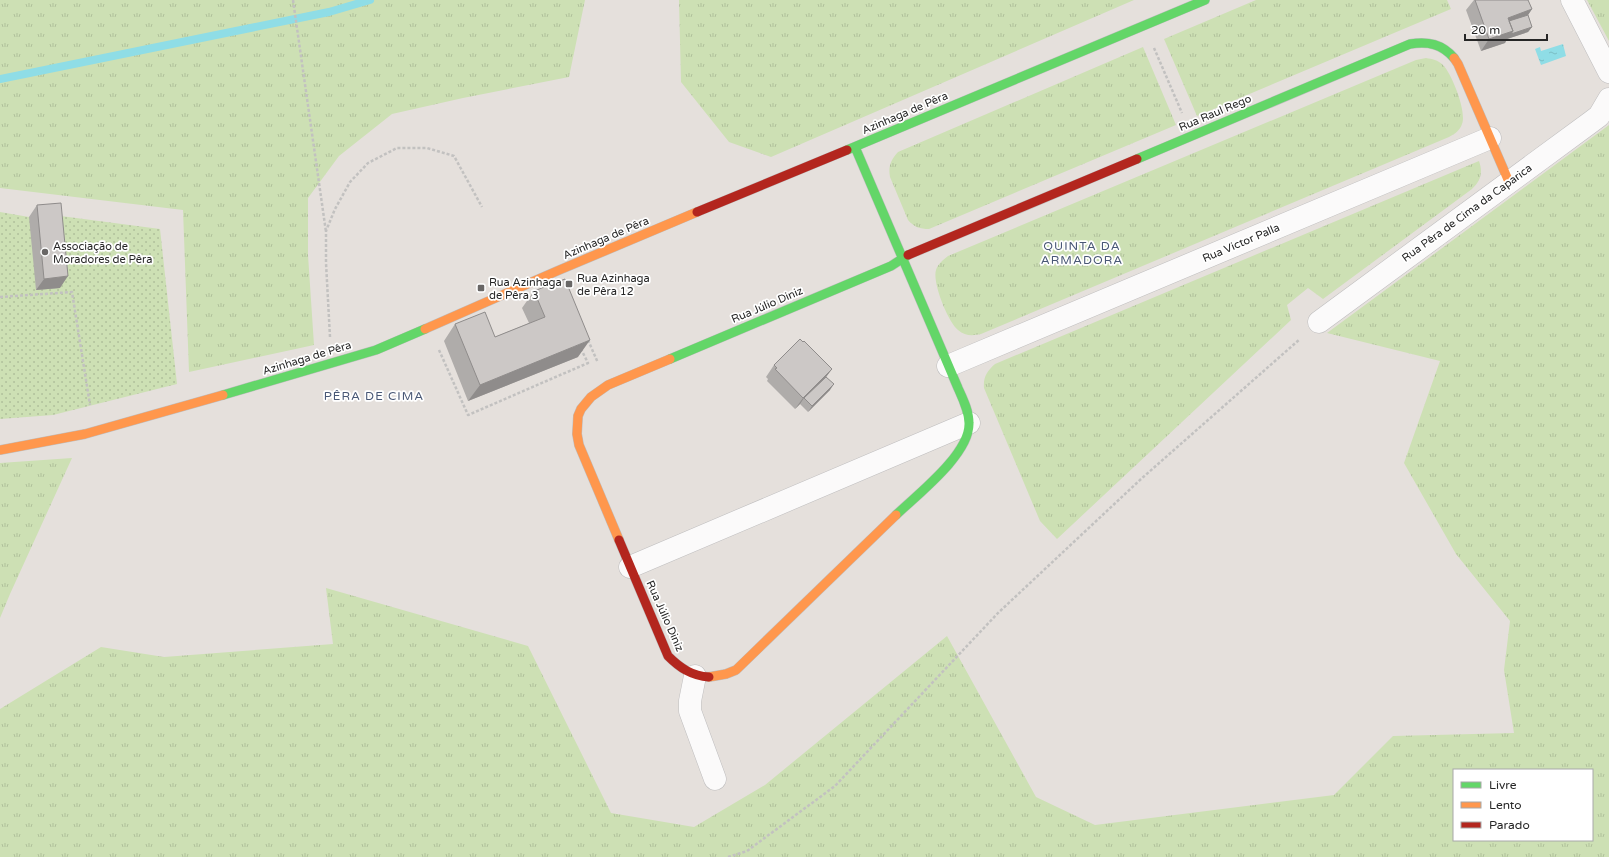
<svg xmlns="http://www.w3.org/2000/svg" width="1609" height="857" font-family="'Varela Round',sans-serif">
<style>
.grass{fill:url(#grass-tufts);fill-rule:evenodd}
.garden{fill:url(#garden-dots)}
.water{fill:url(#water-ripples)}
.lines{fill:none;stroke-linecap:round;stroke-linejoin:round}
.stream{stroke:#8fdde6;stroke-width:8}
.street-casing{stroke:#bebdbe;stroke-width:23}
.fast-casing{stroke:#bebdbe;stroke-width:10}
.slow-casing{stroke:#bebdbe;stroke-width:10}
.jam-casing{stroke:#bebdbe;stroke-width:10}
.path{stroke:#c2c1c0;stroke-width:2.5;stroke-dasharray:3 2;stroke-linecap:butt}
.street{stroke:#fbfafa;stroke-width:22}
.fast{stroke:#63d668;stroke-width:9}
.slow{stroke:#ff974d;stroke-width:9}
.jam{stroke:#b3261e;stroke-width:9}
.wall{fill:#afacaa}
.shaded-wall{fill:#8f8c8b}
.building{fill:#ccc8c6;stroke:#8f8c8b}
.poi-dot{fill:#696766;stroke:#fff;stroke-width:1.5}
.labels{text-anchor:middle;dominant-baseline:central;stroke-width:3.5;stroke-linejoin:round;paint-order:stroke}
.street-label{font-size:11px;fill:#262626;stroke:#fff}
.poi-label{font-size:11px;fill:#262626;stroke:#fff;text-anchor:start}
.neighbourhood-label{font-size:12px;letter-spacing:1px;fill:#485775;stroke:#fff}
</style>
<defs>
<pattern id="grass-tufts" width="24" height="20" patternUnits="userSpaceOnUse"><rect width="24" height="20" fill="#cde0b4"/><path d="M3 7l-1-3M5 7V3M7 7l1-3M15 17l-1-3M17 17v-4M19 17l1-3" fill="none" stroke="#b0c09b"/></pattern>
<pattern id="garden-dots" width="8" height="8" patternUnits="userSpaceOnUse"><rect width="8" height="8" fill="#cde0b4"/><path d="M2 2h.1M6 6h.1" fill="none" stroke="#b0c09b" stroke-width="1.8" stroke-linecap="round"/></pattern>
<pattern id="water-ripples" width="26" height="14" patternUnits="userSpaceOnUse"><rect width="26" height="14" fill="#8fdde6"/><path d="M2 4q2-2 4 0t4 0M15 11q2-2 4 0t4 0" fill="none" stroke="#7bbec5"/></pattern>
</defs>
<rect width="100%" height="100%" fill="#e5e0dc"/>
<path class="grass" d="M0 0H585L569 77 463 98 392 114 339 156 308 198V255L314 345 189 372 183 210 0 188Z
M679 0H1134L771 157 729 142 681 82Z
M1256 0H1447L1451 9 1197 116 1164 39Z
M1587 0H1609V41Z
M1143 47 1176 125 929 229C920 229 914 227 908 220L890 177C888 166 891 160 898 152Z
M1426 58C1432 59 1438 60 1443 65 1452 74 1467 112 1462 124 1460 130 1455 134 1449 137L981 334C972 336 965 336 958 330 948 322 932 282 936 270 938 264 943 260 948 256L1416 60Z
M1609 125V857H0V709L101 647 164 657 333 644 326 588 528 646 611 813 694 827 765 785 947 636 1036 797 1095 825 1334 795 1393 736 1514 733 1504 670 1510 621 1456 554 1404 463 1440 361 1327 333ZM1454 770H1592V840H1454Z
M1479 161C1483 172 1481 181 1472 189L1323 299 1308 288 1287 305 1291 320 1057 539 1040 521 984 388C983 377 987 371 995 364Z
M72 458 10 594 0 618V463Z"/>
<path class="garden" d="M0 212 29 217 53 215 160 229 177 384 53 415 0 419Z"/>
<path class="water" d="M1563 44 1566 56 1541 65 1535 49 1540 47 1541 51Z"/>
<g class="lines">
<path class="stream" d="M0 79 329 12 370 0"/>
<g class="street-casing">
<path id="street" d="M1572 0 1609 72
M1319 322 1591 122 1599 116 1609 99
M948 366 1490 138
M630 567 969 423
M695 676 690 701V711L715 779"/>
</g>
<g class="fast-casing">
<path id="fast" d="M855 147 958 388C963 399 969 411 969 423 970 454 918 494 896 515
M847 150 1205 0
M1137 159 1410 44C1428 41 1442 44 1454 58
M670 359 891 266 908 255
M223 395 376 350 425 329"/>
</g>
<g class="slow-casing">
<path id="slow" d="M1454 58 1458 64 1509 182
M425 329 557 271 697 212
M0 450 85 434 223 395
M619 540 579 445 577 434 578 416 581 409 591 397 608 385 670 359
M709 677 726 674 736 670 896 515"/>
</g>
<g class="jam-casing">
<path id="jam" d="M697 212 847 150
M908 255 1137 159
M619 540 668 656C680 668 692 676 709 677"/>
</g>
<path class="path" d="M293 0 326 232
M1154 48 1182 113
M0 297 72 292 90 405
M330 337 326 263V231L335 209 350 182 368 163 397 148H427L454 156 482 207
M588 340 598 363
M439 350 468 415 588 363 581 349
M728 857 747 851 835 786 998 613 1141 479 1300 339"/>
<use href="#street" class="street"/>
<use href="#fast" class="fast"/>
<use href="#slow" class="slow"/>
<use href="#jam" class="jam"/>
</g>
<path class="wall" d="M1474 0H1528L1532 9 1528 15 1532 27 1528 32 1507 39 1505 43 1481 51 1466 10Z
M37 205 60 288 36 290 29 217Z
M534 291 578 357 468 401 444 341 455 324 495 337 529 323 522 308Z
M803 342 832 369 826 377 830 390 808 412 800 404 795 409 767 381 768 379 766 377 774 365Z"/>
<path class="shaded-wall" d="M1532 9 1524 21 1505 27 1508 18Z
M1532 27 1528 32 1507 39 1505 43 1481 51 1489 39 1513 31Z
M68 276 60 288 36 290 44 279Z
M590 340 578 357 468 401 480 385Z
M832 369 823 381 804 398 800 404 795 409 803 398Z
M834 384 830 390 808 412 812 406Z"/>
<path class="building" d="M1475 0H1528L1532 9 1508 18 1513 31 1489 39Z
M1528 15 1532 27 1511 34 1513 31 1509 21Z
M61 203 68 276 44 279 37 205Z
M565 279 590 340 480 385 455 324 485 312 495 337 545 317 534 291Z
M800 339 803 342 804 341 832 369 803 398 775 369 777 368 774 365Z
M826 377 834 384 812 406 804 398Z"/>
<g class="poi-dot">
<circle cx="45" cy="252" r="4"/>
<rect x="565" y="280" width="8" height="8" rx="2"/>
<rect x="477" y="284" width="8" height="8" rx="2"/>
</g>
<g class="labels">
<g class="street-label">
<text transform="translate(905 113) rotate(-23)">Azinhaga de Pêra</text>
<text transform="translate(1215 113) rotate(-23)">Rua Raul Rego</text>
<text transform="translate(1467 213) rotate(-36)">Rua Pêra de Cima da Caparica</text>
<text transform="translate(606 238) rotate(-23)">Azinhaga de Pêra</text>
<text transform="translate(1241 243) rotate(-23)">Rua Victor Palla</text>
<text transform="translate(767 305) rotate(-23)">Rua Júlio Diniz</text>
<text transform="translate(307 358) rotate(-17)">Azinhaga de Pêra</text>
<text transform="translate(665 616) rotate(66)">Rua Júlio Diniz</text>
</g>
<g class="poi-label">
<text x="53" y="246">Associação de<tspan x="53" dy="13">Moradores de Pêra</tspan></text>
<text x="577" y="278">Rua Azinhaga<tspan x="577" dy="13">de Pêra 12</tspan></text>
<text x="489" y="282">Rua Azinhaga<tspan x="489" dy="13">de Pêra 3</tspan></text>
</g>
<g class="neighbourhood-label">
<text x="1082" y="246">QUINTA DA<tspan x="1082" dy="14">ARMADORA</tspan></text>
<text x="374" y="396">PÊRA DE CIMA</text>
</g>
</g>
<rect x="1453" y="769" width="140" height="72" fill="#ffffff" stroke="#a8a8a8"/>
<rect x="1461" y="782" width="20" height="6" fill="#63d668" stroke="#a8a8a8"/>
<text x="1489" y="789" font-size="12" fill="#262626">Livre</text>
<rect x="1461" y="802" width="20" height="6" fill="#ff974d" stroke="#a8a8a8"/>
<text x="1489" y="809" font-size="12" fill="#262626">Lento</text>
<rect x="1461" y="822" width="20" height="6" fill="#b3261e" stroke="#a8a8a8"/>
<text x="1489" y="829" font-size="12" fill="#262626">Parado</text>
<path d="M1465 34v6h82v-6" fill="none" stroke="#262626" stroke-width="2"/>
<text x="1471" y="34" font-size="12" fill="#262626" stroke="#ffffff" stroke-width="3" paint-order="stroke">20 m</text>
</svg>
